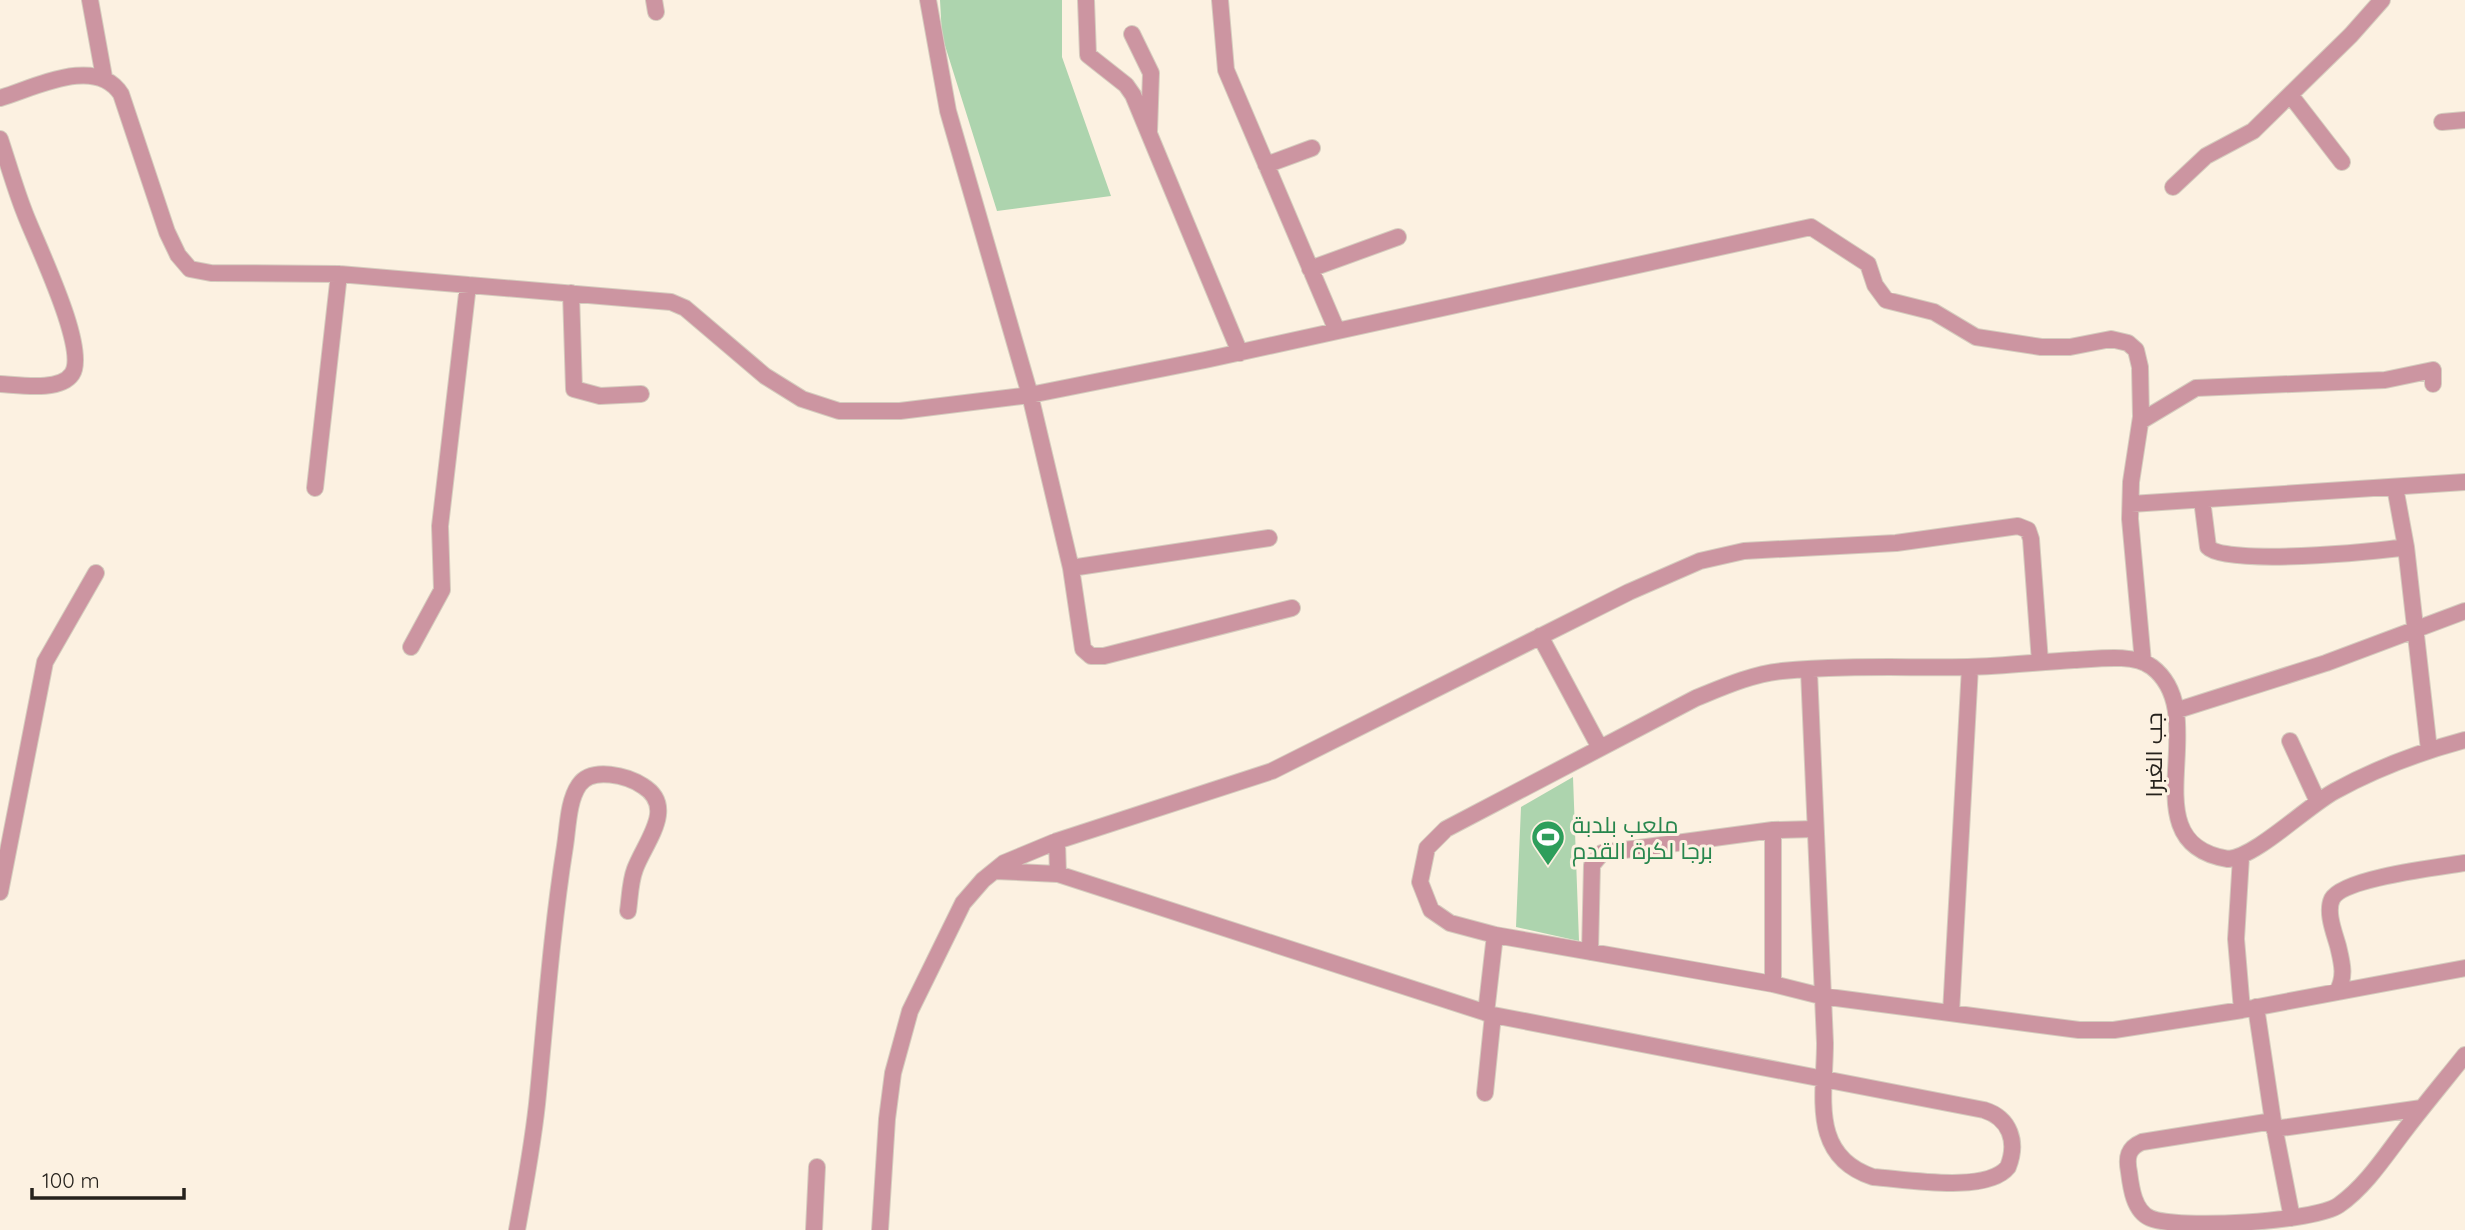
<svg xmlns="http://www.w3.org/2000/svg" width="2465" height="1230" font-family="Quicksand,Cairo,sans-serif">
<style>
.green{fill:#add4ae}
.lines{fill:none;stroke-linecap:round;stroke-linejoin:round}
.minor-casing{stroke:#d5ccbe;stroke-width:18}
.minor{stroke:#cc95a1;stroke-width:16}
.labels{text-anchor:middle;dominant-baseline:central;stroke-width:6;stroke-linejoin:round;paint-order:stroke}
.street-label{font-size:23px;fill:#26221c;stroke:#fcf1e1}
.leisure-label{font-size:23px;fill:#27864d;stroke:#fcf1e1;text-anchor:start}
</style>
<rect width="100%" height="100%" fill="#fcf1e1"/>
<path class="green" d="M940 0H1062V57L1111 196 997 211 942 36Z
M1573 777 1579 941 1516 927 1521 807Z"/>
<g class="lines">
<g class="minor-casing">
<path id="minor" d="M90 0 104 77
M654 0 656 12
M928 0 948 111 1030 395 1071 568 1083 649 1091 656H1104L1292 608
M1086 0 1088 55 1126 85 1133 95 1240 353
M1220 0 1226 70 1337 331
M1132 34 1151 73 1149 132
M2291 96 2342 162
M0 98C34 88 96 55 121 94L167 232 178 255 190 269 211 273 339 274 671 302 685 308 765 376 802 399 839 411H900L1030 395 1205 360 1811 227 1868 264 1875 285 1886 300 1934 312 1976 337 2041 347H2070L2111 339 2128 343 2136 350 2140 367 2141 417 2131 482 2130 519 2143 662
M2442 122 2465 120
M0 139C8 163 15 188 24 211 34 239 89 349 72 374 60 392 19 385 0 384
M1266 165 1312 148
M2173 187 2206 156 2253 131 2351 35 2382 0
M1310 269 1398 237
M571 293 574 389 600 396 641 394
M2141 421 2196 388 2385 380 2433 370V384
M2395 487 2406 547 2429 750
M315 488 339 274
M2202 500 2208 547C2225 566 2375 552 2406 547
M2131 504 2465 482
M1071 568 1269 538
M1540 636 1600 748
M411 647 442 590 440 526 468 285
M2178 710 2326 663 2465 611
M2465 740C2420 752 2377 768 2335 791 2307 806 2256 857 2228 859 2126 843 2216 716 2152 667 2134 653 2096 659 2074 660 2039 662 2003 666 1968 667 1906 668 1843 665 1782 671 1752 674 1723 687 1696 698L1446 829 1427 848 1420 882 1431 910 1450 923 1495 935 1773 984 1821 996 2079 1030H2114L2242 1010 2465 968
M2290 741 2318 802
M1057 841 1058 874
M2241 857 2236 939 2242 1010
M995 871 1058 874 1493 1015 1984 1110C2010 1118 2018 1142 2008 1167 1987 1194 1905 1179 1873 1177 1809 1156 1825 1095 1825 1043L1809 671
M0 892 45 662 96 573
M1590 952 1592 865 1602 853 1773 830 1815 829
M1773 984V830
M2337 992C2346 976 2342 963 2338 946 2334 932 2326 912 2332 899 2343 878 2440 867 2465 863
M2256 1007 2273 1121 2142 1142C2128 1148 2126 1157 2129 1172 2131 1188 2134 1211 2150 1218 2177 1230 2315 1222 2339 1205 2366 1186 2385 1156 2405 1130 2425 1104 2445 1080 2465 1055
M1486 1013 1495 935
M1951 1013 1970 667
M1485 1093 1493 1015
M2273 1121 2292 1218
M2274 1129 2422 1108
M517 1230C525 1185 534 1139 538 1094 546 1011 552 928 565 846 568 827 568 801 579 785 592 766 628 776 643 786 677 807 645 842 635 869 630 882 630 897 628 911
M814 1230 817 1167
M880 1230 887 1119 893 1073 910 1011 963 903 983 880 1004 863 1057 841 1272 771 1629 592 1700 561 1744 551 1896 543 2018 526 2028 530 2031 539 2040 662"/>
</g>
<use href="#minor" class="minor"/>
</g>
<defs>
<g id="stadium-pin" transform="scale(1.75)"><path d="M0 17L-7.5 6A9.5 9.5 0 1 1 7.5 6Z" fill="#2e9e5b" stroke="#fcf1e1"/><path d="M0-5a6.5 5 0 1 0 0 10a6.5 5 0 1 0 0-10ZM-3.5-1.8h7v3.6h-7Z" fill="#fff"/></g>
</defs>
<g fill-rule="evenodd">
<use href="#stadium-pin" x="1548" y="837"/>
</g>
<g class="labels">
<g class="street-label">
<text transform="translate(2153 755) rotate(-90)">جب الغبرا</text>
</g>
<g class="leisure-label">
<text x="1572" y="824">ملعب بلدبة<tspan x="1572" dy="26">برجا لكرة القدم</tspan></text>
</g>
</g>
<path d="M32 1188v10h152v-10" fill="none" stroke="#26221c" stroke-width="3.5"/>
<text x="42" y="1188" font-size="21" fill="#26221c" stroke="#fcf1e1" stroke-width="5" paint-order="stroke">100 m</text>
</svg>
